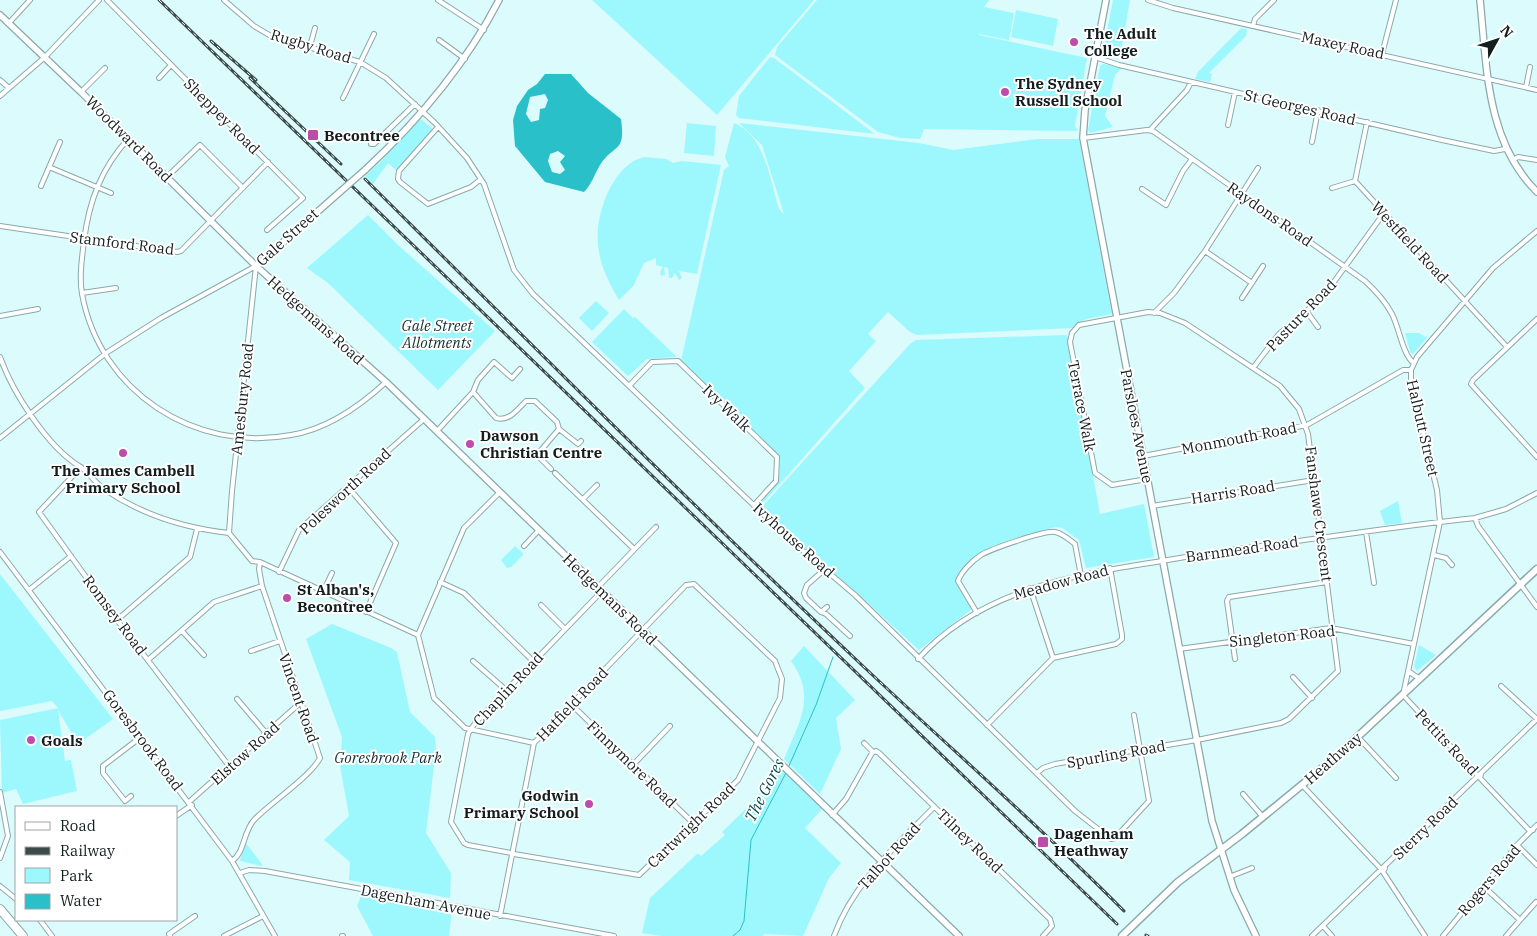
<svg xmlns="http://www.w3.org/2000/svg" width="1537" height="936" font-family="'IBM Plex Serif',serif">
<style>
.green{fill:#9df8fe}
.water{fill:#29c0c9;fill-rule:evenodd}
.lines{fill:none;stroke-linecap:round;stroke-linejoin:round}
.stream{stroke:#29c0c9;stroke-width:1}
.street-casing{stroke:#8ba9ab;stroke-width:6}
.secondary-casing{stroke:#8ba9ab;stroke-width:8}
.primary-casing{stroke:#8ba9ab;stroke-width:9}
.highway-casing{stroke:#8ba9ab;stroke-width:10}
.street{stroke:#fff;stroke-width:4}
.secondary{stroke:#fff;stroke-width:5.5}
.primary{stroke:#fff;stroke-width:6}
.highway{stroke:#fff;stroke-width:8}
.rail-casing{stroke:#3b4a4b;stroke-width:3}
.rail{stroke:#fff;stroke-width:1;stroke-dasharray:4;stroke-linecap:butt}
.secondary-bridge-casing{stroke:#8ba9ab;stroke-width:8;stroke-linecap:butt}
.secondary-bridge{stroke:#fff;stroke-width:5.5}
.poi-dot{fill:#bc4dab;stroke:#fff;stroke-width:2}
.labels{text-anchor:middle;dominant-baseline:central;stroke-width:4;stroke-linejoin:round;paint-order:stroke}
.poi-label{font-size:15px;font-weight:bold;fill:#131e1f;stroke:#fff;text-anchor:start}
.street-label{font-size:15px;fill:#131e1f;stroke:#fff}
.park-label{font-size:15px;font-style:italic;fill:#182f31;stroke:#fff}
.water-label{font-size:16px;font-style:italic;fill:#0b4a4e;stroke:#fff}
</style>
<rect width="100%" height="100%" fill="#dbfbfd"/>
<path class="green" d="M592 0H814L717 115Z
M817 0H989L984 7 1014 13 1009 40 979 34 984 8 979 35 1087 58 1075 126 1078 131 924 129 920 139 900 138 878 132 775 55 777 47Z
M1113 0H1130L1120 57 1104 54 1103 52Z
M1016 10 1058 19 1053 46 1011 37Z
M1241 28 1247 29 1246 36 1209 73 1212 74 1210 82 1195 79 1198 72Z
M770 57 774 58 875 134 739 118 736 115 739 96Z
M1103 64 1123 67 1115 75 1105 116 1113 127 1090 133 1088 130 1100 66Z
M419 118 432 128 431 132 397 171 388 163 373 184 365 176 383 159Z
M687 123 716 126 714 156 684 153Z
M734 123C765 135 770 181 779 209L784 214 762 145 739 123 919 143 953 150 1037 139H1079L1112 314 1086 319 1073 328 917 335 910 332 888 312 868 334 876 341 849 371 865 388 761 505 760 502 779 481 780 456 681 361 724 170 729 166 725 157Z
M644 157 666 159 673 163 682 161 721 165 697 274 679 271 682 278 679 280 675 273 672 278H669L668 268 664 267 665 275 661 276 660 272 663 267 656 265V258L644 263 634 285 619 300C609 283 599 264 598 243 595 214 613 164 644 157Z
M368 215 398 245 495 331 438 390 328 283 307 268Z
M596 301 609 313 592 331 579 318Z
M624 309 633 318 635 317 677 357 647 359 628 376 592 342Z
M1405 333H1419L1427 338 1413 354 1410 352Z
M1066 335 1068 337 1100 514 1144 504 1154 557 1086 568 1079 540 1062 528 1055 527 1009 540 976 555 956 577V583L972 609 919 650 850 587 760 509 910 344 916 340Z
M1398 501 1402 523 1385 525 1380 511Z
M515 546 523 553V555L511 567 507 568 501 560Z
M0 574 113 719 78 744 58 710 65 761 71 760 77 791 23 804 16 789 2 793 0 720 58 708 52 701 0 711Z
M332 624 391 648 397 652 410 712 435 737 436 749 426 833 451 873 450 898 349 880 350 862 324 840 349 816 340 766 342 737 306 639Z
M1419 645 1436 655 1417 671 1414 667Z
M804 646 855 700 836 718 841 749 820 794 784 759C799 722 817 697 791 661Z
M779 765 823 808 805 828 841 863 829 878 803 936 764 934 763 936H661L642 933 650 898 698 853 701 856 725 835 722 832 757 798 769 775Z
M245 842 262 864V866L240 861Z
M361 896 452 910 449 936H373L357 906Z"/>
<path class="water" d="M545 74H571L588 93 621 119C626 154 614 143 600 165 594 175 592 184 584 192L545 182 515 146 513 120 517 106 528 90 537 84ZM545 94 548 100 545 108 540 109 539 120 531 122 526 114 530 97ZM558 151 565 156 560 162 565 170 560 174 552 172 548 161 550 154Z"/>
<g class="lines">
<path class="stream" d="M788 768 816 705 833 657
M733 936 740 930 744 921 751 840 787 771"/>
<g class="street-casing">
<path id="street" d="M107 0 303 198 267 230
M224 0 254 26 271 36 360 62 386 78 435 123 467 158 484 184 514 270 533 294 788 538 855 595 1075 811 1111 839 1115 838 1149 801 1134 715
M438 0 484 30
M1148 0 1173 8 1537 90
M9 23 30 0
M1253 26 1255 19 1274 0
M439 40 465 59
M310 46 315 28
M1382 54 1396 0
M1095 57 1119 65 1442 140 1494 151 1505 149
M159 78 171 65
M0 80 9 88
M1526 87 1530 67
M81 92 105 68
M0 96 45 57 99 0
M343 98 374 34
M1367 122 1355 181 1507 347
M1228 125 1235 92
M438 127 399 171 398 179 400 182 428 204 471 187 481 179
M1150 130 1187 90 1191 82
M1083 138 1147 130 1153 131 1365 281C1376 291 1385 301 1392 314 1399 327 1403 356 1414 363
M128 139C101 169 89 201 84 241 82 258 79 277 82 294 100 392 195 453 291 435 328 429 359 407 386 382
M1312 142 1318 110
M371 144H374L415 104
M1513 160 1518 157 1537 160
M49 167 111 193
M167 177 200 145 243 188
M41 186 60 142
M1332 188 1355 181
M1142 189 1166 205 1183 171 1192 159
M0 226 177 252 181 251 268 162
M1205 251 1252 283
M256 266 232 491 229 533 252 561 260 562 418 635
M82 293 116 288
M1242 298 1263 266
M1307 312 1318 327
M1154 313 1174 293 1205 251 1258 168
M0 316 38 309
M1537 319 1473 380 1471 384 1537 457
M0 357C13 393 47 446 79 466 89 472 95 483 104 489 142 515 184 528 229 533
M1253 368 1279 334 1323 297 1384 213
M630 385 652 362 678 361 777 457 776 481 754 505
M473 392 478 380 494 362 512 378 520 369
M559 429 578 444 581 441
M437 431 473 392 496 418C509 422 518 409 526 401H535L557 422 559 429 537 455 551 469
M0 438 106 353 161 318 256 266
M1143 456 1307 425 1403 370H1411
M81 467 39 512 117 620 229 766
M555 473 634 549
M348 487 396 543 366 612
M500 492 464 528 418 635 434 698 465 728 534 743
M583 499 597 485
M1152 506 1314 480
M1475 518 1478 526 1537 607
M1366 532 1374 583
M524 546 539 530
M0 552 232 861 275 936
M1434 555 1446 558 1452 565
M825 569 807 585 804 593 806 598 821 612 827 607
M279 572 299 530 424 419
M440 582 464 593 534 662
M598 587 656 527
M1030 588 1053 658
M29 590 71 556
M323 592 332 573
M541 605 565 629
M821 612 826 614 850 636
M977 613 958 581C961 572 973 560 981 555 991 549 1045 530 1055 532 1062 533 1070 540 1075 544L1081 576
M117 620 190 557 197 529
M182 631 204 655
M1179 649 1331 628 1414 644
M251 651 280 641
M918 659C979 591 1071 575 1156 562 1196 555 1235 549 1276 544 1342 535 1408 525 1475 518L1506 509 1537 493
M1235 659 1227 601 1229 597 1327 582
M148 660 214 602 262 586
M473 661 506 690
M1408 671 1420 679
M1293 677 1312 698
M1501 686 1537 719
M237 699 266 733
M571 704 694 824
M987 725 1053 658 1116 644 1122 639V635L1110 568
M1358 737 1396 778
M864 743 873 752
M633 765 670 726
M1037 773 1043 768 1055 764 1197 740 1281 723 1289 719 1338 671 1308 434 1299 409 1280 386 1185 323 1160 313 1148 312 1079 325 1072 333 1070 342 1095 473 1112 485 1147 479
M1302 785 1381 869 1385 868 1383 872 1425 936
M0 792 8 836 0 858
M1243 794 1263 817
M131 796 125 801 103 773V766L141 737
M189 802 300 703
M832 815 846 799 872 753 876 751 879 753 1050 919 1052 926 1043 936
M176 816 192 805
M1533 830H1529L1480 778 1481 774 1477 775 1403 695 1440 522 1437 490 1411 383V370L1417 357 1493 268 1537 231
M1517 845 1537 865
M232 861C245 852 243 832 254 820 269 804 311 776 320 758L262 586 259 569 260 562
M240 873 249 870 265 871 614 936
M1229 877 1252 868
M0 886 16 899
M1483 886 1520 920
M500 916 534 743 686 585 694 584 775 661 782 679 780 698 738 780 639 875 514 854 511 853 468 845 464 843 451 822 468 734 475 723 602 591
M40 920 52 936
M1323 926 1332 936
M170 936 169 934 195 916
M224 936 263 916
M342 936H343
M834 936C853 883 896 846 934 807
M1312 936 1537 719
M1443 936 1517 845 1537 825
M1506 936 1536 902"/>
</g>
<g class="secondary-casing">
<path id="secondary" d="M1106 0 1085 110 1083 138 1212 821 1234 890 1256 936
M1480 0C1487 68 1486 141 1537 192
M0 15 81 92 256 266 386 382 959 936
M365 170C418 121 466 64 499 0
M256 266 341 191"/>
</g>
<g class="primary-casing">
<path id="primary" d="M1122 936 1178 882 1242 834 1337 756 1537 569"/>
</g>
<g class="highway-casing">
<path id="highway" d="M0 909 23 936"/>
</g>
<use href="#street" class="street"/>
<use href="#secondary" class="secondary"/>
<use href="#primary" class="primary"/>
<use href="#highway" class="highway"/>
<g class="rail-casing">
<path id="rail" d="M159 0 1117 924
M211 41 256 80
M250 78 341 164
M365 179C530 343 695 508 865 668 951 749 1041 827 1124 911
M1146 935 1148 936"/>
</g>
<use href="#rail" class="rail"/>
<g class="secondary-bridge-casing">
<path id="secondary-bridge" d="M341 191 365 170"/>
</g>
<use href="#secondary-bridge" class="secondary-bridge"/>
</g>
<g class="poi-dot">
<circle cx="1074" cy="42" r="5"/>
<circle cx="1005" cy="92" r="5"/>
<rect x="307" y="129" width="12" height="12" rx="2.5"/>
<circle cx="470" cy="444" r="5"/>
<circle cx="123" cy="453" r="5"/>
<circle cx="287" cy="598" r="5"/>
<circle cx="31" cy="740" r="5"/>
<circle cx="589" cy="804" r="5"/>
<rect x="1037" y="836" width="12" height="12" rx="2.5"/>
</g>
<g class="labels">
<g class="poi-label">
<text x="1084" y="33">The Adult<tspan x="1084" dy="17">College</tspan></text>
<text x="1015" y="83">The Sydney<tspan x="1015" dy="17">Russell School</tspan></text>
<text x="324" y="135">Becontree</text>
<text x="480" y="435">Dawson<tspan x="480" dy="17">Christian Centre</tspan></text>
<text x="123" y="470" text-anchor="middle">The James Cambell<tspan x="123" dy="17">Primary School</tspan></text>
<text x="297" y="589">St Alban's,<tspan x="297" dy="17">Becontree</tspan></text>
<text x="41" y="740">Goals</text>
<text x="579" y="795" text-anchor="end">Godwin<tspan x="579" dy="17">Primary School</tspan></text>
<text x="1054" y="833">Dagenham<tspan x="1054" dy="17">Heathway</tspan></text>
</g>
<g class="street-label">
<text transform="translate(1343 45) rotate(12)">Maxey Road</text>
<text transform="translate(311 46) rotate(17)">Rugby Road</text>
<text transform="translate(1300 107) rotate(13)">St Georges Road</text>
<text transform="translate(222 116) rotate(45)">Sheppey Road</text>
<text transform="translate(129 139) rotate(45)">Woodward Road</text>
<text transform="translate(1270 214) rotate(35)">Raydons Road</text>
<text transform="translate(287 237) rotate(-42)">Gale Street</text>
<text transform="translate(1410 242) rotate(47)">Westfield Road</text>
<text transform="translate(122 243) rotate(7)">Stamford Road</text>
<text transform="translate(1301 315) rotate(-46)">Pasture Road</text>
<text transform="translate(316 320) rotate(42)">Hedgemans Road</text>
<text transform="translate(242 399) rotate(-84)">Amesbury Road</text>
<text transform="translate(1082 406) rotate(79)">Terrace Walk</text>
<text transform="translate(727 408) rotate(44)">Ivy Walk</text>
<text transform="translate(1137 426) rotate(79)">Parsloes Avenue</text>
<text transform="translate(1423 428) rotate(77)">Halbutt Street</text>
<text transform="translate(1239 438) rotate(-11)">Monmouth Road</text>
<text transform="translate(345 491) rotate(-43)">Polesworth Road</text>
<text transform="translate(1233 492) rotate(-9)">Harris Road</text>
<text transform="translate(1319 514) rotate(83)">Fanshawe Crescent</text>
<text transform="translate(794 540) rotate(42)">Ivyhouse Road</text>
<text transform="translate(1242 549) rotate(-8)">Barnmead Road</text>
<text transform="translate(1061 582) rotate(-15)">Meadow Road</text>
<text transform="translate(610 599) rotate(44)">Hedgemans Road</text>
<text transform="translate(115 615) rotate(53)">Romsey Road</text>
<text transform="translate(1282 636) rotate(-6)">Singleton Road</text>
<text transform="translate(508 689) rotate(-47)">Chaplin Road</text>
<text transform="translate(299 698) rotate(71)">Vincent Road</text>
<text transform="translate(572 704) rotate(-46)">Hatfield Road</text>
<text transform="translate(143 740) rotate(53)">Goresbrook Road</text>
<text transform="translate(1447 742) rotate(47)">Pettits Road</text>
<text transform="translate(245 753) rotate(-42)">Elstow Road</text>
<text transform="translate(1116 754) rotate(-10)">Spurling Road</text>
<text transform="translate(1333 758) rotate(-41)">Heathway</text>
<text transform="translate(632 764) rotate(44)">Finnymore Road</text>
<text transform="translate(691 825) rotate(-44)">Cartwright Road</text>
<text transform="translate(1425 828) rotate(-44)">Sterry Road</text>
<text transform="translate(970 841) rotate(44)">Tilney Road</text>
<text transform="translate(889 856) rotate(-48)">Talbot Road</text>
<text transform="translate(1489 880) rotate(-50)">Rogers Road</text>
<text transform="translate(426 902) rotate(11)">Dagenham Avenue</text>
</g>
<g class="park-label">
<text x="437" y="325">Gale Street<tspan x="437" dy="17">Allotments</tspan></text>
<text x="388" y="757">Goresbrook Park</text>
</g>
<g class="water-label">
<text transform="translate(764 790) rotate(-63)">The Gores</text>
</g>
</g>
<rect x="15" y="806" width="162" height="115" fill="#ffffff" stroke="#a1a5a5"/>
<rect x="25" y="822" width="25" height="8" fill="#ffffff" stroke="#a1a5a5"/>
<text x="60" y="831" font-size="15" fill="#131e1f">Road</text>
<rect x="25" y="847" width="25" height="8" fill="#3b4a4b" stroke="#a1a5a5"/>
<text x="60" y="856" font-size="15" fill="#131e1f">Railway</text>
<rect x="25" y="868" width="25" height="15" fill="#9df8fe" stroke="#a1a5a5"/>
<text x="60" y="881" font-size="15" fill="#131e1f">Park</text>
<rect x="25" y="894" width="25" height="15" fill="#29c0c9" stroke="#a1a5a5"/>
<text x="60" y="906" font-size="15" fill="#131e1f">Water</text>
<g transform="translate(1497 40) rotate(50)" stroke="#ffffff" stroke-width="4" paint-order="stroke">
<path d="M0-4L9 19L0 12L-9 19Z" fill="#131e1f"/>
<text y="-8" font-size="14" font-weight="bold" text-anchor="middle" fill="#131e1f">N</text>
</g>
</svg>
